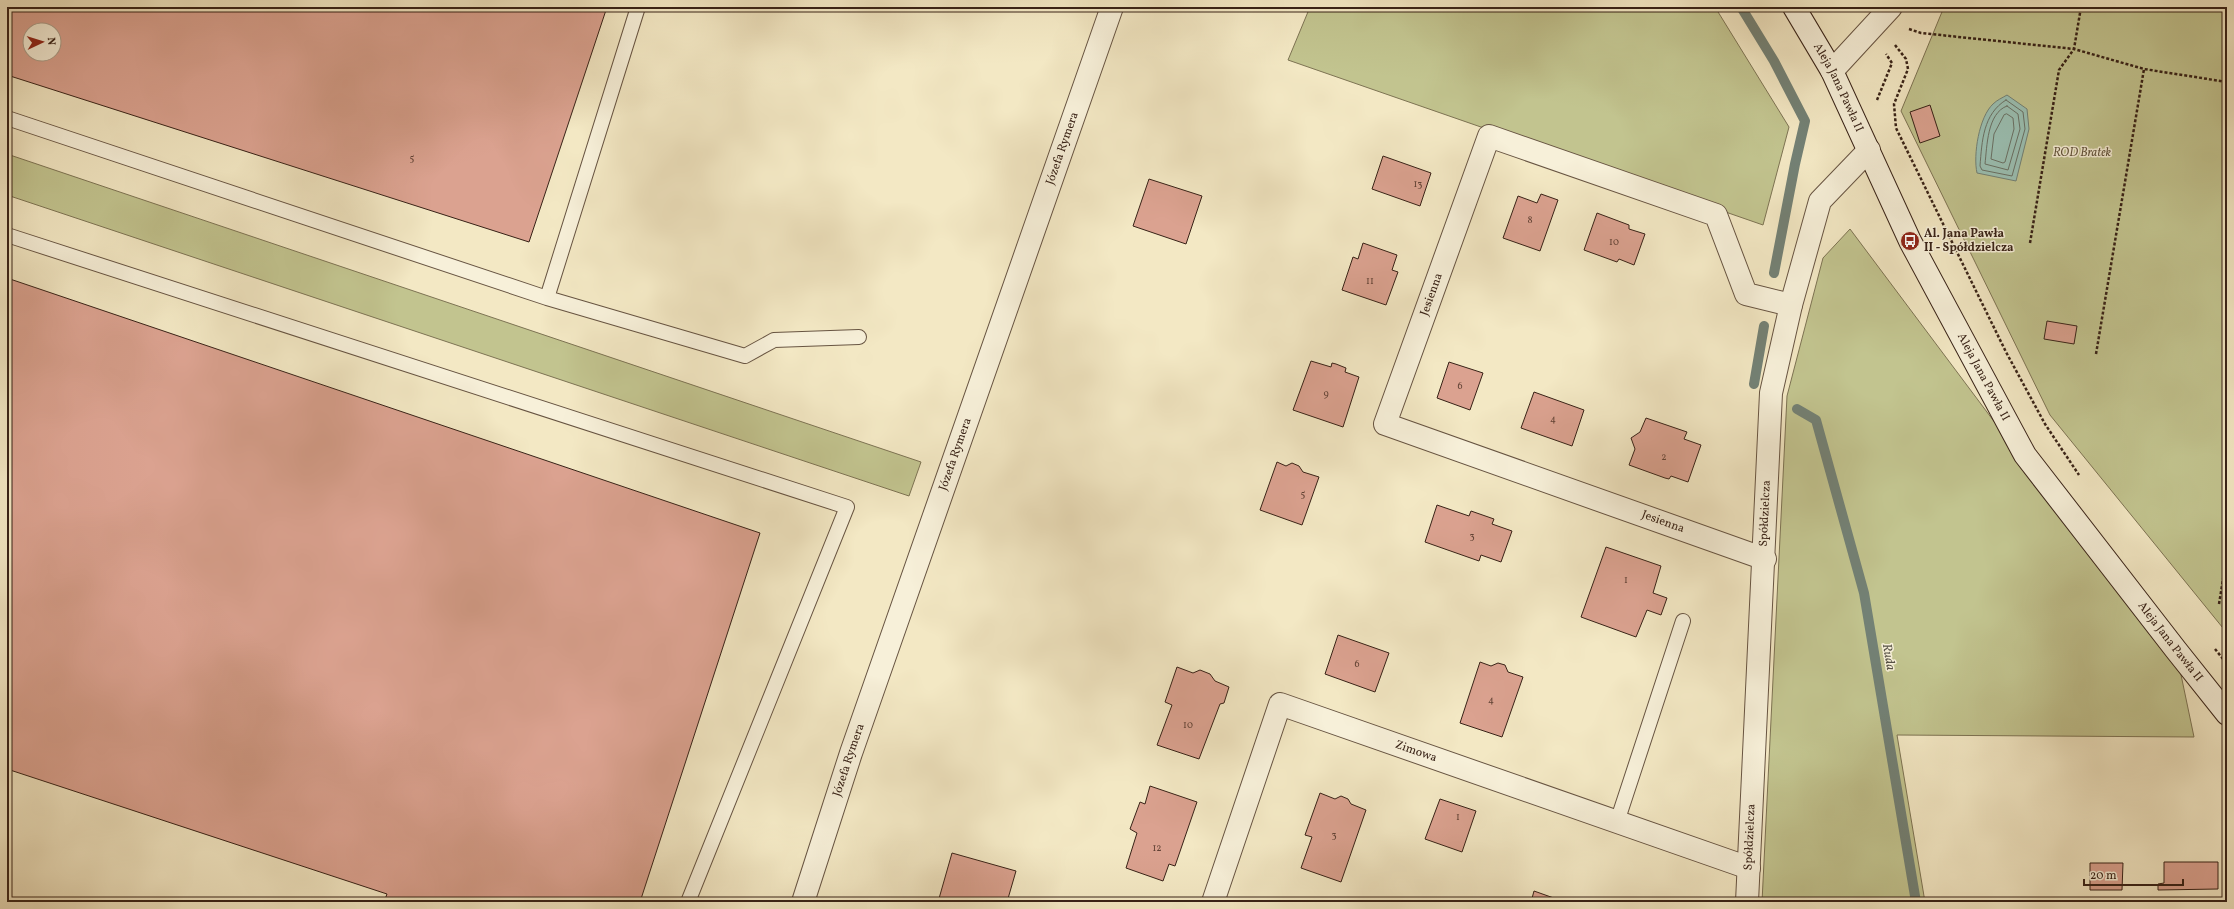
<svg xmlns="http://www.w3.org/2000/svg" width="2234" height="909" font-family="Vollkorn,serif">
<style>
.green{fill:#c2c48f;stroke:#7d7353}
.water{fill:#9bc0b3;stroke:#738175}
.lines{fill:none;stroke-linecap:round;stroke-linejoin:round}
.shore{stroke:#6a7165;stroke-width:1}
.stream{stroke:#738175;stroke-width:10}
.building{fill:#dba290;stroke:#382217;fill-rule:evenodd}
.lane-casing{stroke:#675442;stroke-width:16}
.street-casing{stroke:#675442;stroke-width:24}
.secondary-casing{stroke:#382217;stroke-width:24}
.path{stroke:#382217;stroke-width:2.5;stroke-dasharray:3 2;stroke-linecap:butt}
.lane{stroke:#f7f0d9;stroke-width:14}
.street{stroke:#f7f0d9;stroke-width:22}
.secondary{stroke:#f7f0d9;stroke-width:22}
.labels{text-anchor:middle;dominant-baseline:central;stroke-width:3;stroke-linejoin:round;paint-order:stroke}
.number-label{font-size:10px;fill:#614235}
.street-label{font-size:12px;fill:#382217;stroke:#f7f0d9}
.park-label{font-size:12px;font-style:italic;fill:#61533b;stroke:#f7f0d9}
.poi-label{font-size:12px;font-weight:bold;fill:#382217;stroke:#f7f0d9;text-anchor:start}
.water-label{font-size:13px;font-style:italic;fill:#565146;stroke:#f7f0d9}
</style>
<rect width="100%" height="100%" fill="#f3e8c4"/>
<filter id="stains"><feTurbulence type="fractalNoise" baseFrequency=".005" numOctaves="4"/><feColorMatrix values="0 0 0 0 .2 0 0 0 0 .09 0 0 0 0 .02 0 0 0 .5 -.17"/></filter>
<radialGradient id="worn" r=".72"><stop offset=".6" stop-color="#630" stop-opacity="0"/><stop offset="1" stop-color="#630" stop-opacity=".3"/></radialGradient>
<path class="green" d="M1310 7H1715L1789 127 1763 225 1288 60Z
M1944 7H2227V633L2050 415 1901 111Z
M7 154 921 462 909 496 7 195Z
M1850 229 2180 670 2194 737 1897 735 1925 902H1762L1787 396 1823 258Z"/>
<path class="water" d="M2007 95 2027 109 2029 129 2016 181 1977 173C1973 155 1979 117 1993 104 1997 100 2002 98 2007 95Z"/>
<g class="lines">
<path class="shore" d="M2006 100 2023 112 2025 129 2012 176 1982 170 1980 166C1982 141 1983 114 2006 100Z
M2007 106 2018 114 2020 129 2008 170 1985 164C1987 147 1987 113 2007 106Z
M2007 114 2013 118 2014 129 2005 162 2003 163 1991 159 1994 134 2004 115Z"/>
<path class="stream" d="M1741 7 1774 61 1805 121 1795 164 1774 273
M1754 384 1764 326
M1797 409 1816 420 1864 593 1916 902"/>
</g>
<path class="building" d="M7 7H607L529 242 7 75ZM30 30H54V54H30Z
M1930 105 1940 136 1920 143 1910 112Z
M1383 156 1431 173 1420 206 1372 189Z
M1149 179 1202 196 1186 244 1133 226Z
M1541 194 1558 200 1540 251 1503 238 1518 196 1537 203Z
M1597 213 1629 225V229L1645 234 1634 265 1619 259 1617 262 1584 250Z
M1363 243 1397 255 1392 270 1398 272 1386 305 1342 290 1353 257 1358 259Z
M7 278 760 533 640 902H384L387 894 7 769Z
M2047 321 2077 326 2074 344 2044 339Z
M1311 361 1331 367 1332 363 1336 364 1346 368 1345 372 1359 377 1343 427 1293 410Z
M1449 362 1483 373 1470 410 1437 398Z
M1534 392 1584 410 1572 446 1521 428Z
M1646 418 1687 432 1684 439 1701 445 1688 482 1671 476 1669 479 1665 478 1629 465 1635 449 1631 438 1640 432Z
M1277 462 1286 466 1292 463 1299 466 1303 472 1319 477 1302 525 1260 510Z
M1437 505 1469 516 1471 511 1494 519 1492 524 1512 531 1501 562 1481 555 1479 561 1425 542Z
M1606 547 1661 566 1653 593 1667 598 1661 615 1647 610 1636 637 1581 617Z
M1338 635 1389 653 1375 692 1325 674Z
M1480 662 1491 666 1498 663 1505 665 1508 672 1523 677 1502 737 1460 723Z
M1177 667 1193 673 1200 670 1210 674 1215 681 1229 687 1224 703 1220 704 1199 759 1157 745 1172 705 1165 702Z
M1150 786 1197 802 1175 866 1169 864 1163 881 1126 868 1137 833 1130 829 1140 802 1145 804Z
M1320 793 1335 799 1341 796 1348 799 1351 804 1366 810 1341 882 1301 868 1312 837 1305 835Z
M1440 799 1476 811 1462 852 1425 839Z
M952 853 1016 871 1007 902H938Z
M2164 862H2218V889L2158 890V884L2164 883Z
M2090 863H2123L2122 890H2090Z
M1534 891 1565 902H1531Z"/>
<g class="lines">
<g class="lane-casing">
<path id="lane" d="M7 118 547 298 638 7
M7 235 847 507 688 902
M547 298 745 356 774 340 859 337
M1617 822 1683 621"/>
</g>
<g class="street-casing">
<g id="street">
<path d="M1832 71 1891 7"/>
<path id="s1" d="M1765 559 1385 424 1489 136 1716 215 1746 294 1791 305"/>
<path id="s2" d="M803 902 851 753 1112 7"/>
<path id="s3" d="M1213 902 1280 704 1749 868"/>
<path id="s4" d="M1747 902 1771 393 1791 305 1820 201 1869 150"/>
</g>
</g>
<g class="secondary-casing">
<g id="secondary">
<path id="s5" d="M1794 7 1832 71 1910 241 2025 455 2176 650 2227 714"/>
</g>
</g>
<path class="path" d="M1909 29 1921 33 2074 49 2144 69 2227 82
M1895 45 1906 59 1908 69 1894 104 1896 128 2006 352 2045 424 2079 475
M2225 82 2227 66
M1877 100 1892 63 1886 54
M2030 243 2059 70 2074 49 2081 7
M2096 354 2144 69
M2219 604 2227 555
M2215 649 2227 664"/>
<use href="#lane" class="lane"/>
<use href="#street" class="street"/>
<use href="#secondary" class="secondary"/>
</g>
<defs>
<g id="bus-disc" transform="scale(1)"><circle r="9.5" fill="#8f2418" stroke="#f7f0d9"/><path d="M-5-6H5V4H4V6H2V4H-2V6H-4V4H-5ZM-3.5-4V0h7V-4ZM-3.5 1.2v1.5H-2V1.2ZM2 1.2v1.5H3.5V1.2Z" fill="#fff"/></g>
</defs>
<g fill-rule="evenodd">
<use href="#bus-disc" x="1910" y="241"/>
</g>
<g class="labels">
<g class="number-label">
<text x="412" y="158">5</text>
<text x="1418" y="184">13</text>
<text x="1530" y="220">8</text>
<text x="1614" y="242">10</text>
<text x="1370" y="281">11</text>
<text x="1460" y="386">6</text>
<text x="1326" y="394">9</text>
<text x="1553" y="419">4</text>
<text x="1664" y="457">2</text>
<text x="1303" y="494">5</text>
<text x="1472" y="536">3</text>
<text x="1626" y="580">1</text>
<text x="1357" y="664">6</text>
<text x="1491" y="700">4</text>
<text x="1188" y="725">10</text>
<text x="1458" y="817">1</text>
<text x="1334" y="835">3</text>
<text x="1157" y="848">12</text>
</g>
<g class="street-label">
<text stroke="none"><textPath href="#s5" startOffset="92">Aleja Jana Pawła II</textPath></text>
<text stroke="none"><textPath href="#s2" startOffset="797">Józefa Rymera</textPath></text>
<text stroke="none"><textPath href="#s1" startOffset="541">Jesienna</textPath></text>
<text stroke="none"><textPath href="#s5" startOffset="416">Aleja Jana Pawła II</textPath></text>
<text stroke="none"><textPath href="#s2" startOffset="473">Józefa Rymera</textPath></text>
<text stroke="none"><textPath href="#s4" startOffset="389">Spółdzielcza</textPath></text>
<text transform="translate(1663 522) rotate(20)">Jesienna</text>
<text stroke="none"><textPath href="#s5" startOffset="741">Aleja Jana Pawła II</textPath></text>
<text stroke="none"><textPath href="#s3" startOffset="353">Zimowa</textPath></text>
<text stroke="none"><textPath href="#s2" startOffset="149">Józefa Rymera</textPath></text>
<text stroke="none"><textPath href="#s4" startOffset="65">Spółdzielcza</textPath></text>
</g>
<g class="park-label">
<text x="2082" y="153">ROD Bratek</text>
</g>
<g class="poi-label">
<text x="1924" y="234">Al. Jana Pawła<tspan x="1924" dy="14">II - Spółdzielcza</tspan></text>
</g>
<g class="water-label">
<text transform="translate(1888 657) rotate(80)">Ruda</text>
</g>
</g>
<rect width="2234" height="909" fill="none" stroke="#f3e8c4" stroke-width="24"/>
<rect x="8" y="8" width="2218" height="893" fill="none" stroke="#382217" stroke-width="2"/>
<rect x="12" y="12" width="2210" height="885" fill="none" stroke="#382217"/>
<g transform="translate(42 42) rotate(86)"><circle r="19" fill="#f7f0d9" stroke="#ab9e8b"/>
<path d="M0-3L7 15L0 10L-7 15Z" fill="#8f2418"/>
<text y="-6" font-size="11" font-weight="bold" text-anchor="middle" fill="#382217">N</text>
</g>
<path d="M2084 879v6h99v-6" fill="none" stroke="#382217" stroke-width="2"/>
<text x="2090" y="879" font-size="12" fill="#382217" stroke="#f7f0d9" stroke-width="3" paint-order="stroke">20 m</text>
<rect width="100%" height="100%" filter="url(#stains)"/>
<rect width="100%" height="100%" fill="url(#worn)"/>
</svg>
